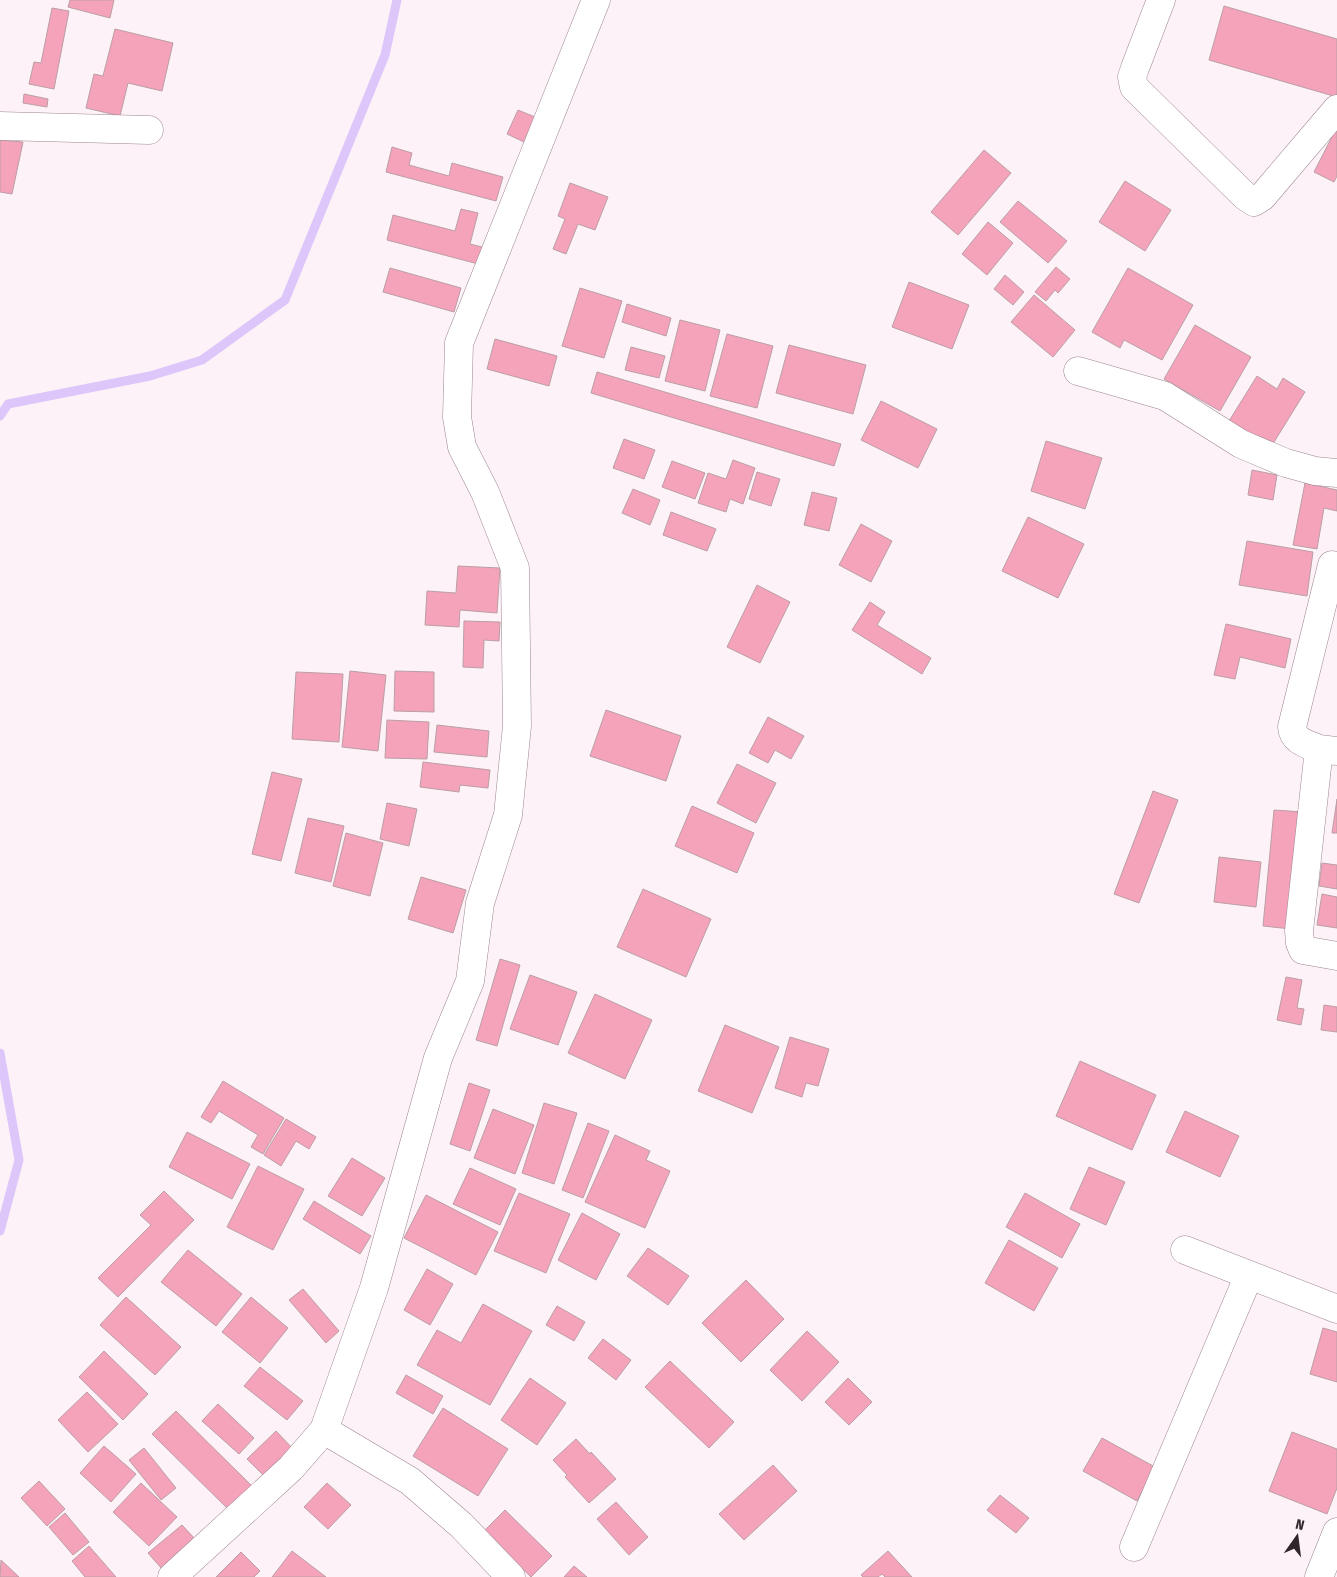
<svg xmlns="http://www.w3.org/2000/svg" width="1337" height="1577" font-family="'Fira Sans Condensed',sans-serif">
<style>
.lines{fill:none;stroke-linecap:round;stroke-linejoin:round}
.stream{stroke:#ddc6fa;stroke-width:9}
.building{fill:#f5a3ba;stroke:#bb9ea5}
.minor-casing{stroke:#9d8593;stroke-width:29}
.tertiary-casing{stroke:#9d8593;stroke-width:29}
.minor{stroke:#fff;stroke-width:28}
.tertiary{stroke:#fff;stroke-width:28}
</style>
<rect width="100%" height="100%" fill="#fdf2f8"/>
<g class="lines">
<path class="stream" d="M0 416 8 404 150 376 202 360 285 300 385 55 397 0
M0 1053 19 1160 0 1231"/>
</g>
<path class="building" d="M70 0H114L110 18 68 7Z
M1224 6 1337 39V97L1209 60Z
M52 8 69 11 54 89 29 84 34 62 41 63Z
M115 29 173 43 162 91 128 83 120 116 86 108 94 74 103 76Z
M24 94 48 99 47 107 23 103Z
M518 110 535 117 524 142 507 134Z
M1336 129 1337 130V176L1334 182 1314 172Z
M0 140 23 142 12 194 0 192Z
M392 147 412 153 409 165 449 176 452 163 503 177 496 201 386 172Z
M984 150 1011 173 958 235 931 212Z
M1125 181 1171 210 1145 251 1099 222Z
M570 183 608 197 595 230 578 224 566 254 553 249 565 219 558 216Z
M1018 201 1067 241 1048 263 1000 222Z
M461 209 478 213 470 244 486 248 482 265 387 240 393 215 455 231Z
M988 222 1013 243 987 275 962 254Z
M1056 267 1070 279 1058 293 1055 290 1046 301 1035 292Z
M390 268 461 288 454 312 383 292Z
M1128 268 1193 305 1162 360 1124 340 1120 348 1092 332Z
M1005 275 1024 292 1013 305 994 289Z
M909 282 969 305 952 349 892 327Z
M580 288 622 301 604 358 562 346Z
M1034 295 1075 330 1053 357 1011 322Z
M627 304 671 318 666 336 622 322Z
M680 320 720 330 705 391 665 381Z
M1195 325 1251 357 1220 411 1164 379Z
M727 334 773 346 757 408 710 396Z
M495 339 557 356 549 386 487 369Z
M789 345 866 365 853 414 776 393Z
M631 347 665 356 659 378 625 370Z
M597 372 841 444 834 466 591 393Z
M1257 376 1277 389 1283 378 1305 392 1271 447 1229 421Z
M881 401 937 429 918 468 861 440Z
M624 439 655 450 644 479 613 468Z
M1046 441 1102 458 1085 509 1031 491Z
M733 460 755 468 743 504 730 499 726 512 698 503 708 473 726 479Z
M672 461 705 473 695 499 662 487Z
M1252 470 1277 475 1273 500 1248 495Z
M757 472 780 479 771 506 749 499Z
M1305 483 1337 490V511L1324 508 1317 549 1293 545Z
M633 489 660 500 650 525 622 513Z
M812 492 837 498 829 531 804 525Z
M671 512 716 529 707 551 663 535Z
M1028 517 1084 544 1058 598 1002 571Z
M861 524 892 541 871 582 839 565Z
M1247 541 1313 552 1307 596 1239 585Z
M458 566 500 568 497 613 460 610 459 627 425 625 427 591 456 593Z
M757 585 790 602 760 663 727 647Z
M870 602 885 612 877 625 931 658 922 674 852 630Z
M464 621 500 622 499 641 484 640 483 668 463 667Z
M1226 624 1291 639 1285 668 1240 657 1235 679 1214 675Z
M350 671 386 675 378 751 342 747Z
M395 671 434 672V712L394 711Z
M296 672 343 674 339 742 292 739Z
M606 710 681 736 666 781 590 756Z
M768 717 804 736 791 759 775 750 768 763 749 753Z
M387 720 429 722 427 759 385 758Z
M437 725 489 731 487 757 434 752Z
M423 762 490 770 488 788 460 785 459 792 420 787Z
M737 764 776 783 756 823 717 803Z
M272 772 302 779 281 861 252 854Z
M1153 791 1178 800 1139 903 1114 894Z
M1337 799V833H1332Z
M387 803 417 809 409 846 380 839Z
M692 806 754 833 737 873 675 846Z
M1274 810 1303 812 1291 929 1263 926Z
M308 818 344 826 331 882 295 873Z
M346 833 383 843 370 896 333 886Z
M1219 857 1261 862 1256 907 1214 902Z
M1322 863 1337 865V889L1319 886Z
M421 877 466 890 453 933 408 919Z
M643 889 711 919 686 977 617 947Z
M1322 894 1337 897V928L1317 925Z
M500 959 520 965 497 1046 476 1040Z
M530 975 577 992 558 1045 510 1029Z
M1286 977 1302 980 1297 1008 1304 1009 1301 1025 1277 1020Z
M595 994 652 1020 625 1079 568 1053Z
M1324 1005 1337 1007V1032L1321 1030Z
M725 1025 779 1047 752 1113 698 1091Z
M790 1037 829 1049 818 1086 806 1083 802 1097 775 1088Z
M1080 1061 1156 1095 1132 1150 1056 1116Z
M223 1081 284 1118 263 1154 251 1147 258 1135 219 1111 211 1123 201 1117Z
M469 1083 490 1090 470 1151 450 1144Z
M544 1103 577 1113 554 1184 522 1173Z
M493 1109 534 1125 515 1174 474 1158Z
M1185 1111 1239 1136 1220 1177 1166 1152Z
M286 1119 316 1137 309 1149 296 1141 281 1166 264 1155Z
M588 1123 609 1131 583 1198 562 1190Z
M187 1132 250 1164 232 1199 169 1167Z
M615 1135 650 1151 646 1160 670 1171 645 1228 585 1202Z
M352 1158 385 1178 362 1216 328 1196Z
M258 1166 304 1189 273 1250 227 1227Z
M1089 1167 1125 1182 1106 1225 1070 1209Z
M470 1168 516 1189 500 1225 453 1204Z
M164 1191 194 1220 118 1297 98 1278 151 1225 140 1215Z
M519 1193 570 1214 546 1273 494 1251Z
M1025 1193 1080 1224 1062 1258 1006 1227Z
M426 1195 498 1232 476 1275 404 1238Z
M314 1201 371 1236 360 1254 303 1219Z
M582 1213 620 1234 596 1280 558 1260Z
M1009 1240 1058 1268 1034 1311 985 1283Z
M648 1248 689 1276 668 1305 627 1276Z
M188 1250 242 1294 216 1326 161 1282Z
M427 1269 453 1284 430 1325 404 1310Z
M746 1280 784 1319 741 1362 702 1323Z
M303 1289 339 1331 326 1343 289 1300Z
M126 1297 181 1347 155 1375 100 1325Z
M251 1297 288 1328 260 1363 222 1332Z
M483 1304 532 1331 490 1405 417 1365 437 1330 461 1343Z
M557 1306 585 1322 574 1341 546 1325Z
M1323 1328 1337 1332V1382L1310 1374Z
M807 1331 839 1362 802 1401 770 1370Z
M603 1339 631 1360 616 1380 588 1358Z
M104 1351 148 1394 123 1420 79 1377Z
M670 1361 734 1422 709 1448 645 1387Z
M260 1367 303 1401 287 1420 244 1386Z
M406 1375 443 1396 433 1414 396 1393Z
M530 1378 566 1403 537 1445 501 1420Z
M848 1378 872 1402 849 1425 825 1402Z
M87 1392 118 1424 88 1452 58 1420Z
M218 1404 254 1438 239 1454 202 1421Z
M443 1408 508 1449 478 1496 413 1456Z
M176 1411 255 1489 231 1512 152 1434Z
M276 1431 294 1450 265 1477 247 1459Z
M1292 1432 1337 1449V1488L1327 1514 1269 1491Z
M1102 1438 1155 1467 1137 1501 1083 1471Z
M576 1439 590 1454 591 1452 616 1479 589 1503 565 1477 567 1475 553 1460Z
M104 1446 136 1474 111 1502 80 1473Z
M144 1448 176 1488 161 1500 129 1460Z
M773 1465 797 1491 744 1540 719 1514Z
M39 1481 65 1509 47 1526 21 1498Z
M141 1483 177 1517 149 1546 113 1512Z
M327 1483 351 1505 328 1529 304 1507Z
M1000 1495 1029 1518 1016 1533 987 1510Z
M616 1502 648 1537 629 1555 597 1519Z
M505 1510 552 1556 531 1577 484 1531Z
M65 1513 89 1542 73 1555 49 1527Z
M182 1525 196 1540 162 1569 148 1553Z
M89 1546 116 1577H85L72 1561Z
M292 1551 326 1577H272Z
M888 1551 912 1577H885L882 1574 878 1577H863L861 1575Z
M241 1552 260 1571 254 1577H216Z
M1 1560 19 1577H0Z
M574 1566 587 1577H564Z"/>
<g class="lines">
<g class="minor-casing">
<path id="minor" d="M1161 0 1135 68 1132 77 1134 87 1245 196 1254 202 1262 197 1337 109
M0 126 149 130
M1078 371 1165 396 1241 444 1286 463 1315 471 1337 473
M1319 749C1307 744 1293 741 1292 727L1332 565
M1337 751 1319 749 1299 931 1300 943 1303 950 1337 956
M1185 1250 1337 1309
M324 1430 410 1481 461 1525 511 1577
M1134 1547 1249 1275
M1319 1577 1337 1532"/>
</g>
<g class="tertiary-casing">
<path id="tertiary" d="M172 1577 291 1468 324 1430 374 1288 438 1058 470 981 480 903 508 815 517 726 515 568 485 492 462 447 457 417 459 343 596 0"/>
</g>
<use href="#minor" class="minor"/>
<use href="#tertiary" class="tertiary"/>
</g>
<g transform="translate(1297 1537) rotate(14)" stroke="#fdf2f8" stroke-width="4" paint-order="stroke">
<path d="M0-4L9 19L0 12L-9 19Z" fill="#2f252b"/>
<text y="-8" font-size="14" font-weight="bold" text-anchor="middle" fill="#2f252b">N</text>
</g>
</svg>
